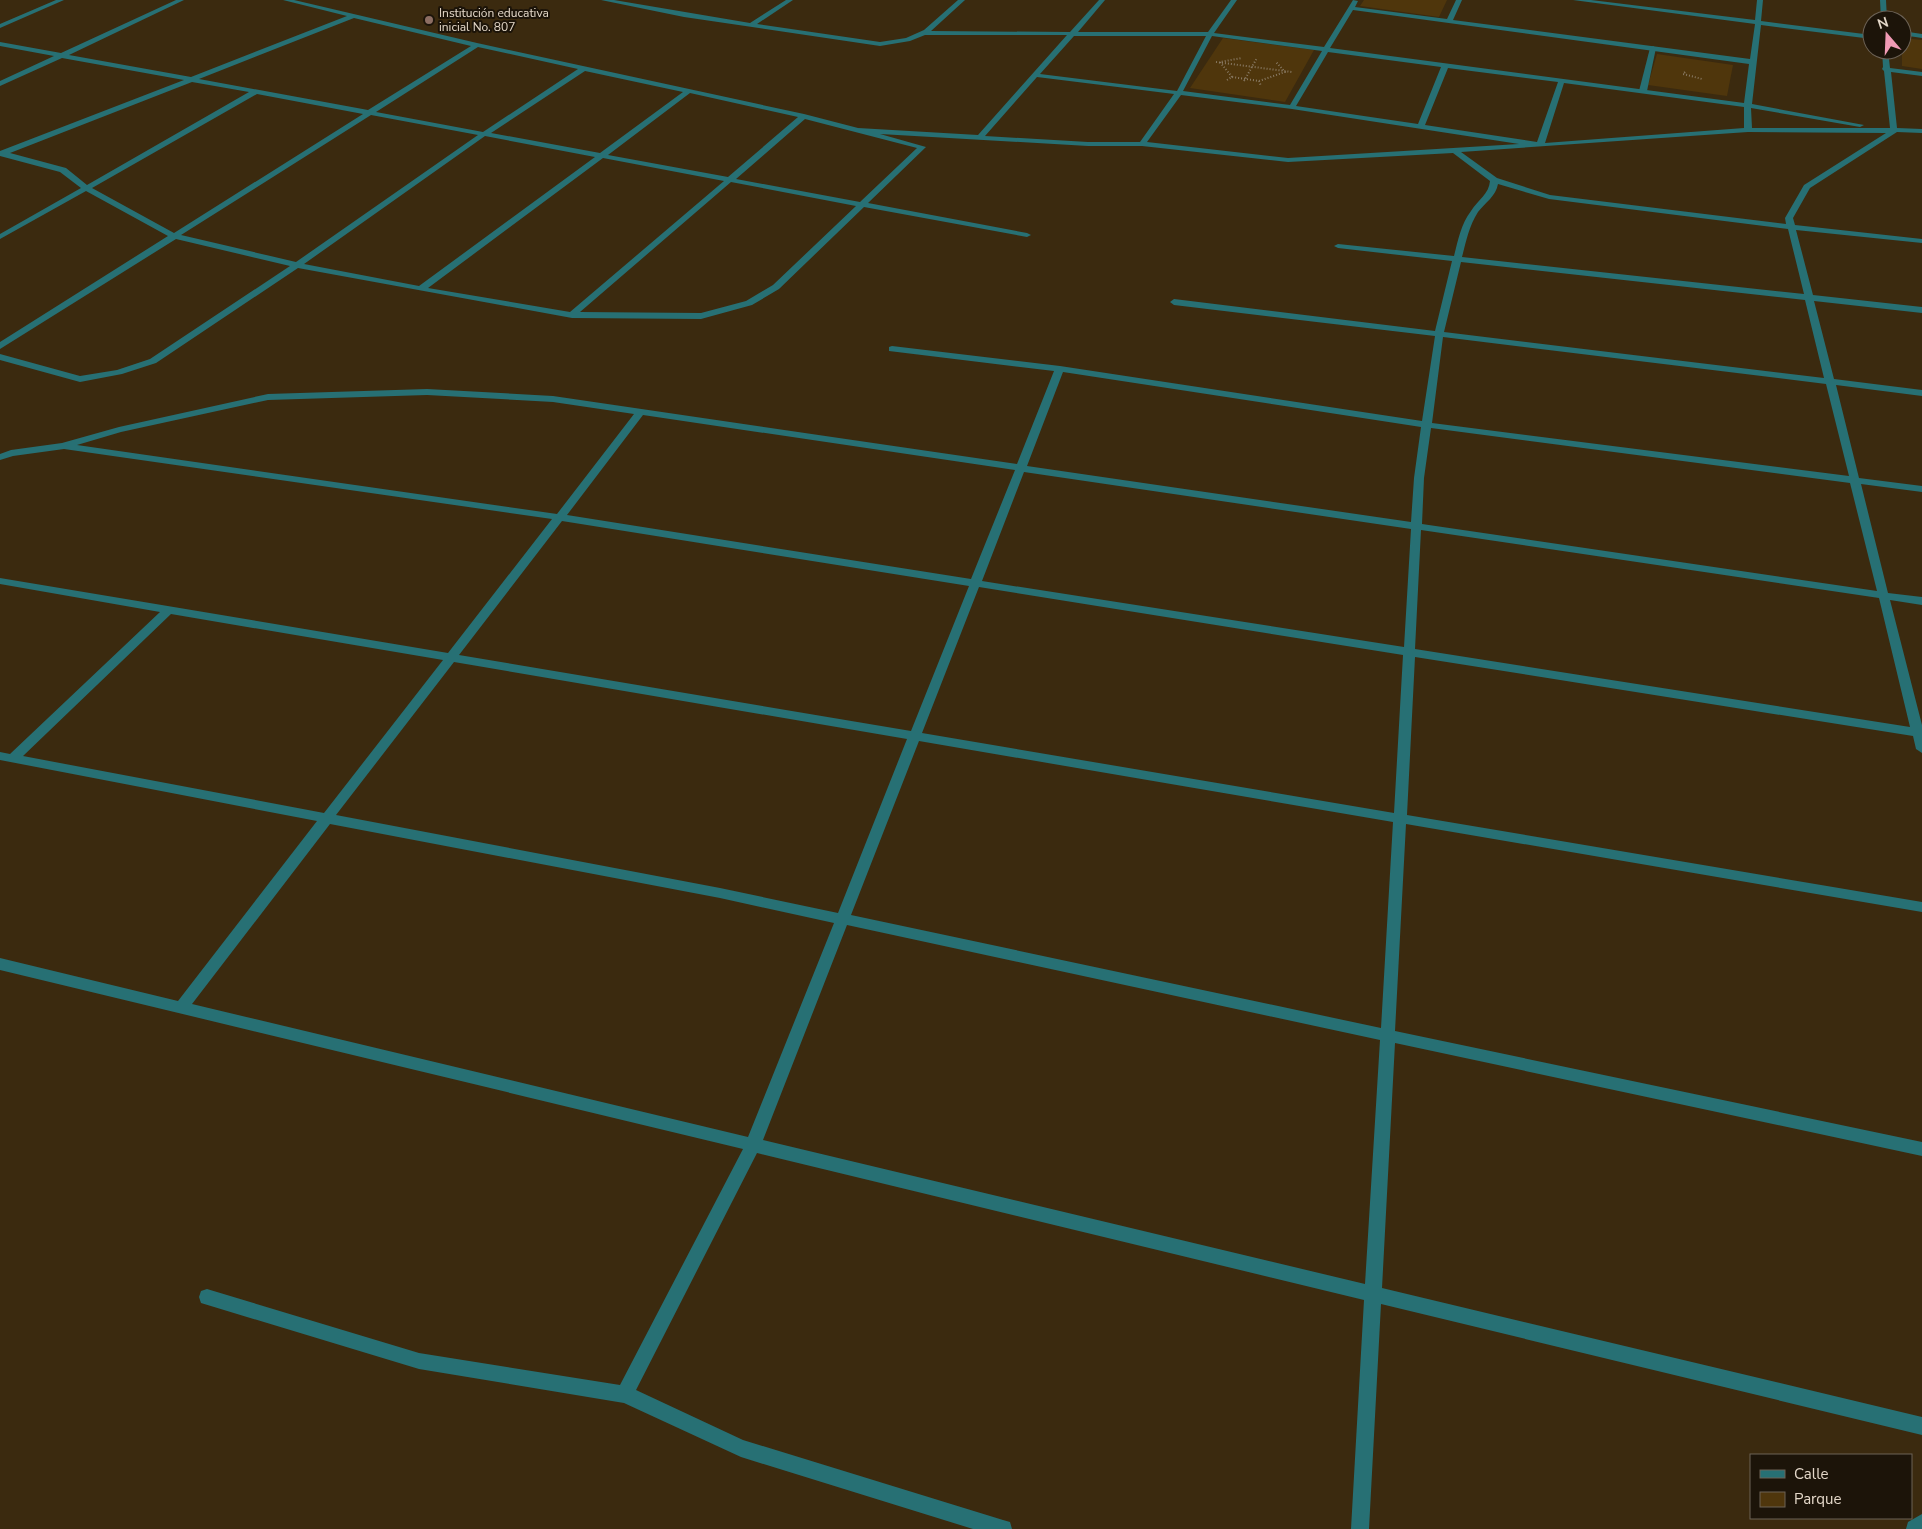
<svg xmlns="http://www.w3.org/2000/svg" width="1922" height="1529" font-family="'Nunito Sans',sans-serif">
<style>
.green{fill:#4f360c}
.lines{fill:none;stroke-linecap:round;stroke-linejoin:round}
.path{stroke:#897a64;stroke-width:2;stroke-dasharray:1 2;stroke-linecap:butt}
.lane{fill:#277074;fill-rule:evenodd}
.street{fill:#277074;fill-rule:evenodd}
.education-dot{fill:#8d6e63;stroke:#1c1409;stroke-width:2}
.labels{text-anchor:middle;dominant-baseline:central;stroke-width:4;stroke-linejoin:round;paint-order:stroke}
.far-poi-label{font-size:12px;fill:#e4d8c9;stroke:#1c1409;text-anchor:start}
</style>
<rect width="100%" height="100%" fill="#3b2a0f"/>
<path class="green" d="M1364 0H1447L1439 17 1360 6Z
M1223 38 1314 50 1285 102 1190 88Z
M1902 38 1922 40V69L1902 66Z
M1657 54 1733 65 1727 96 1648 85Z"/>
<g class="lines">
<path class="path" d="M1216 62 1292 72
M1685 72 1683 74 1702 79
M1232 77 1220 62 1242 58
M1227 80 1232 77 1259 81 1261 86
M1244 81 1257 58
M1259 81 1285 72 1276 62"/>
<path class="lane" d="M1653 46 1656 48 1647 91 1643 93 1639 91 1650 48Z"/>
<path class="street" d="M56 0H64L0 28V24Z
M176 0H184L69 55 191 77 347 16 283 0H294L477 43 804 114 858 128 978 135 1067 35H925L910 41 880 46 684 17 601 0H614L750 23 786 0H793L757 24 880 42 906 38 924 30 958 0H965L931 31 1070 32 1099 0H1105L1078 32H1208L1231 0H1237L1214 33 1324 47 1353 0 1358 1 1355 7 1447 19 1456 0H1462L1453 20 1750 59 1755 24 1573 0H1591L1755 20 1757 0H1763L1761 21 1872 35V39L1761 25 1752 104 1864 125 1860 127 1751 108 1752 128H1890L1884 71 1882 69 1883 67 1882 50H1888L1890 68 1922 72V76L1891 72 1897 128 1922 129V133L1897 132 1810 188 1793 218 1795 225 1922 239V243L1796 230 1813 295 1922 307V313L1814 301 1834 379 1922 390V396L1836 385 1859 478 1922 486V492L1861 484 1888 593 1922 597V605L1890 600 1922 725V753L1916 749 1913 736 1415 657 1407 815 1922 902V912L1406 824 1395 1031 1922 1142V1156L1395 1043 1382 1288 1922 1417V1435L1381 1304 1369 1529H1351L1364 1300 757 1153 636 1390 743 1440 1003 1520 1010 1522 1012 1529H973L741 1457 624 1403 419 1369 201 1303 199 1297 201 1291 207 1289 419 1353 620 1385 743 1149 0 970V958L178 1001 317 821 0 760V752L10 754 160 612 0 584V578L448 653 552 519 64 449 13 456 0 460V454L11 450 62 443 119 427 268 394 427 389 553 396 1017 464 1054 371 889 351V347L892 346 1060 366 1422 421 1435 336 1174 305 1170 302 1174 299 1435 331 1452 261 1338 248 1334 246 1338 244 1454 256C1458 240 1461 224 1471 211 1478 200 1489 194 1490 181L1453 153 1288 162 1142 146H1088L880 134 926 147 868 203 1027 233 1031 235 1027 237 864 207 779 289 752 305 701 319 572 318 298 268 156 363 122 374 80 382 0 360V354L80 376 117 370 150 359 290 266 176 239 0 349V342L168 236 86 191 0 239V234L81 188 60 172 0 156V151L184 80 62 58 0 86V81L54 56 0 46V42L61 53ZM1353 10 1749 64 1744 103 1330 48ZM354 18 471 46 368 110 199 79ZM1074 36H1206L1177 91 1040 74ZM1212 36 1322 51 1290 105 1183 91ZM478 47 578 69 483 132 376 112ZM1328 52 1441 67 1418 124 1296 106ZM1448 68 1558 82 1537 142 1425 125ZM585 71 683 92 600 153 491 133ZM1037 77 1174 94 1140 142H1088L985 136ZM192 82 249 92 87 185 66 168 10 153ZM1564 83 1744 107V128L1545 143ZM690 93 798 117 728 177 608 155ZM257 94 363 114 174 233 92 188ZM1181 95 1292 109 1519 144 1288 158 1147 142ZM371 115 478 135 296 262 181 235ZM805 119 917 148 860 202 736 179ZM1748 132 1886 133 1804 185 1785 218 1786 224 1550 195 1497 178 1461 152ZM485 136 595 157 419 286 304 264ZM603 158 724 181 570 312 428 288ZM731 182 856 206 773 285 746 301 701 313 580 312ZM1498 184 1549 199 1788 229 1804 294 1462 257C1466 242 1469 226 1478 212 1485 203 1496 196 1498 184ZM1461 262 1805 300 1824 378 1444 332ZM1443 337 1826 384 1849 476 1432 423ZM1063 372 1421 427 1414 478 1411 522 1027 466ZM427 395 553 402 634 414 557 514 77 445 121 432 268 400ZM643 415 1015 470 971 579 567 515ZM1431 428 1850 483 1877 591 1422 524 1424 478ZM1024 472 1411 529 1404 647 982 581ZM562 521 969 586 911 731 459 655ZM1421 530 1879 598 1910 727 1415 649ZM979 587 1403 655 1394 813 922 733ZM171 614 443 660 324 813 23 756ZM454 662 907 739 838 913 720 888 336 815ZM919 741 1393 822 1381 1028 851 915ZM330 824 720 898 834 923 748 1137 192 1004ZM847 925 1380 1040 1365 1284 763 1140Z
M1880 0H1886L1887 20H1881Z
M1902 31 1922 34V38L1902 35Z
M1922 1514V1529H1906L1908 1522Z"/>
</g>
<circle class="education-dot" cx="429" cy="20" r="5"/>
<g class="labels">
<g class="far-poi-label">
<text x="439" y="13">Institución educativa<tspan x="439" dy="14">inicial No. 807</tspan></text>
</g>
</g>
<rect x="1750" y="1454" width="162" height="65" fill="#1c1409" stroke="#6c6256"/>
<rect x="1760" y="1470" width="25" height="8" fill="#277074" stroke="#6c6256"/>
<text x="1794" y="1479" font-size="15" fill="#e4d8c9">Calle</text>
<rect x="1760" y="1492" width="25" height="15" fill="#4f360c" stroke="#6c6256"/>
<text x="1794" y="1504" font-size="15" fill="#e4d8c9">Parque</text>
<g transform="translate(1887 35) rotate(341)"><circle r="24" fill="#1c1409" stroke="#6c6256"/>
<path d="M0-4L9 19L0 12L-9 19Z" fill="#f09ab4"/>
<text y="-8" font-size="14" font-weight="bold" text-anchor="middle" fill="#e4d8c9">N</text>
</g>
</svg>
